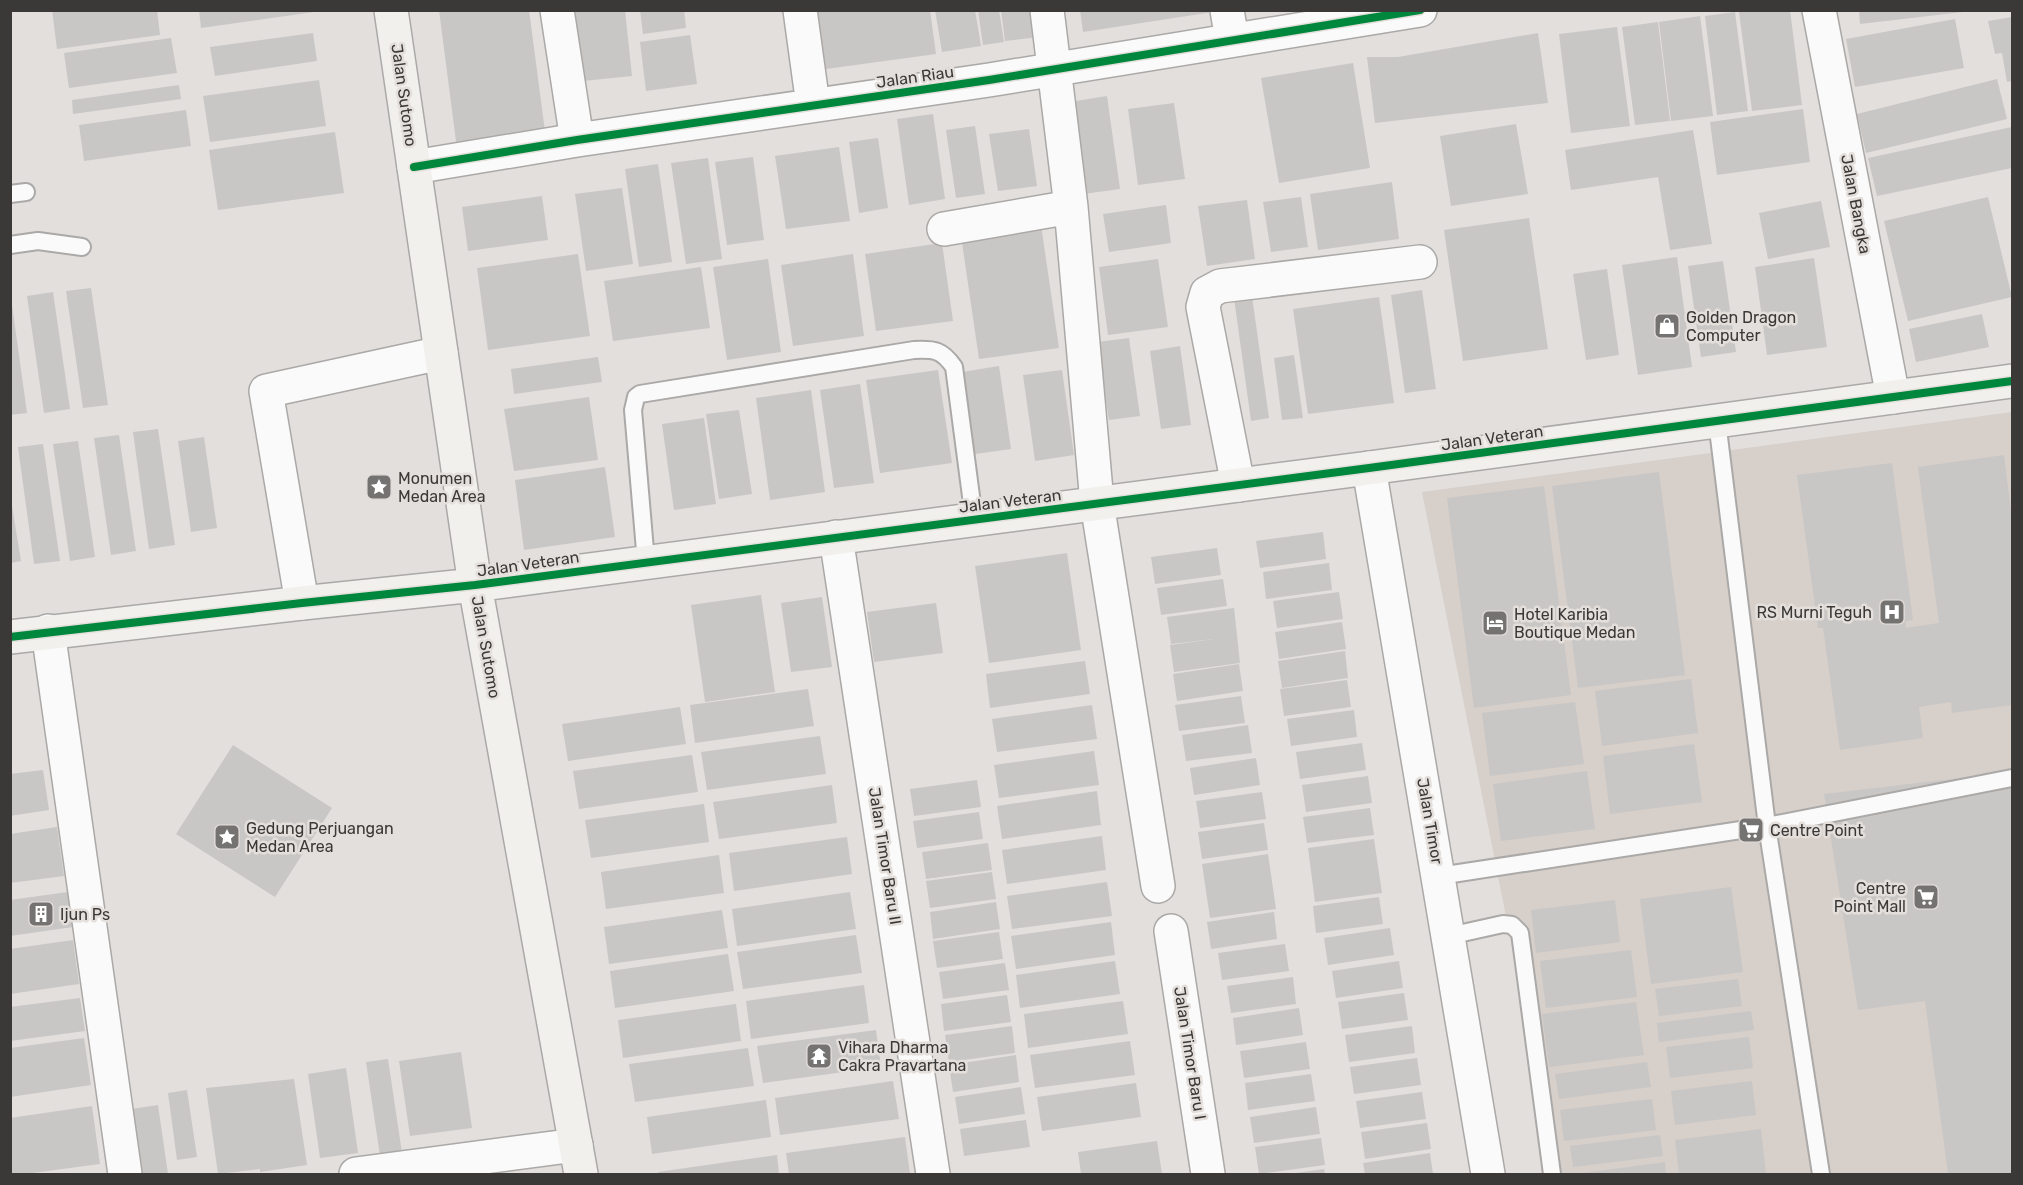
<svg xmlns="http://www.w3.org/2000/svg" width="2023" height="1185" font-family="Rubik,sans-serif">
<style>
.built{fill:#d6cfca}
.building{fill:#c9c7c6}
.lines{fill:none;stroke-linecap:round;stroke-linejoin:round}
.lane-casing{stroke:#aba9a7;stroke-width:20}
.street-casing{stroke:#aba9a7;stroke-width:36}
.secondary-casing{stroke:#aba9a7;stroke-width:36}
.lane{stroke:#fbfafa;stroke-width:16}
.street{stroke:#fbfafa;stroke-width:33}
.secondary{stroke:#f2f0ed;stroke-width:33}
.cycleway-casing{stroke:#e4dfdb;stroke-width:11}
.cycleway{stroke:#00873e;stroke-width:8}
.labels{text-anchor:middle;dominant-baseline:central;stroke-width:5;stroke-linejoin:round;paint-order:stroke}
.street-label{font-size:16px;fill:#3b3938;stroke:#e4dfdb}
.poi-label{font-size:16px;fill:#3b3938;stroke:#e4dfdb;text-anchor:start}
</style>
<rect width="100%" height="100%" fill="#e2dfdd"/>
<path class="built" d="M2012 412V1174H1557L1422 492Z"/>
<path class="building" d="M52 10H157L160 35 57 49Z
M199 10H314V12L201 28Z
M439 10H529L546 139 457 149Z
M575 10H625L632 76 583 81Z
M640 10H684L686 28 643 34Z
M817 10H930L936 54 826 69Z
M935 10H975L981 46 942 52Z
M978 10H999L1004 42 983 45Z
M1001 10H1035L1039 37 1005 41Z
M1080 10H1212L1213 12 1083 32Z
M1748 10H1790L1802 105 1752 111 1739 12Z
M1859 10H1963V12L1860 24Z
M1735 12 1748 111 1717 115 1705 16Z
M1700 16 1713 116 1671 121 1659 22Z
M2012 17V81L2007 82 2002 53 1995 54 1988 21Z
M1955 19 1964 68 1855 87 1846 39Z
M1658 22 1670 121 1635 125 1622 27Z
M1617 27 1630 126 1571 133 1559 34Z
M313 33 317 61 215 76 210 47Z
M1538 33 1548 103 1375 123 1367 57H1398Z
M690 35 697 84 646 91 640 42Z
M171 38 177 73 69 88 64 53Z
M1353 63 1370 168 1279 183 1261 78Z
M1997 79 2007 119 1866 153 1857 114Z
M319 80 326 126 210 142 203 96Z
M179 85 181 99 73 114 72 100Z
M1107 96 1120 189 1076 195 1063 103Z
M1174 103 1185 179 1138 185 1128 109Z
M1803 109 1810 162 1717 175 1710 122Z
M186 110 191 146 84 161 79 125Z
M933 114 945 199 909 205 897 119Z
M1516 124 1528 194 1451 206 1440 136Z
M975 126 985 194 956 198 946 130Z
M2012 127V168L1877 196 1868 158Z
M1029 129 1037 186 998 191 989 134Z
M1693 130 1712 244 1670 250 1658 177 1571 190 1565 150Z
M335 132 344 193 218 210 209 150Z
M878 138 888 208 859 213 849 142Z
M839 147 850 221 786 229 775 156Z
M753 157 764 240 727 245 715 162Z
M708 158 722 259 686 264 671 163Z
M658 164 672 262 639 267 625 169Z
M1392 182 1399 239 1318 250 1310 194Z
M622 188 633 264 586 271 575 194Z
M542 196 548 240 468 251 462 207Z
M1301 197 1308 247 1271 252 1263 202Z
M1988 197 2012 297 1908 321 1884 221Z
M1247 200 1255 259 1207 266 1198 206Z
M1821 201 1830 247 1768 259 1759 213Z
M1166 205 1171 243 1109 252 1103 214Z
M1040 218 1059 348 979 359 960 229Z
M1529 218 1548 349 1463 361 1444 230Z
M942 243 953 321 876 331 865 254Z
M578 254 590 336 488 350 477 268Z
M853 254 864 336 793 346 781 265Z
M1677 257 1692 367 1638 375 1622 265Z
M1814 258 1827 347 1767 355 1755 267Z
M768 259 781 352 727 360 713 267Z
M1158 259 1168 327 1108 335 1099 267Z
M1723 261 1736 352 1701 357 1688 266Z
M701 267 710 328 613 341 604 281Z
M1607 269 1619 355 1586 360 1573 274Z
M91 288 108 405 83 408 66 291Z
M1422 290 1436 389 1405 393 1391 295Z
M53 292 70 409 44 413 27 296Z
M1252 296 1269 418 1251 421 1234 298Z
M1379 297 1394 403 1308 414 1293 309Z
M12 305 27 413 10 415V306Z
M1982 314 1989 347 1916 362 1909 329Z
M1129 338 1140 416 1109 420 1097 342Z
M1180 346 1191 425 1161 429 1150 351Z
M1294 355 1303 418 1282 420 1274 358Z
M598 357 602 382 514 394 511 369Z
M999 366 1011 449 968 455 956 373Z
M938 370 952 463 880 473 866 380Z
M1062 370 1074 455 1035 461 1023 375Z
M860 384 874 483 834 488 820 390Z
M811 390 825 492 770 500 756 398Z
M589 397 598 460 514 471 504 409Z
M739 410 752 494 719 499 706 414Z
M704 418 716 504 674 510 662 424Z
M158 429 175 545 149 549 133 432Z
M119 435 136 551 111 555 94 438Z
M204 437 217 528 191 532 178 441Z
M78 441 95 557 70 561 53 444Z
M43 444 60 561 34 564 18 447Z
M2004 455 2012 520V705L1952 713 1951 702 1919 707 1923 738 1840 750 1823 628H1818L1797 475 1892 463 1913 620 1905 621 1906 628 1939 623 1918 467Z
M605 467 615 537 524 550 515 480Z
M1659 472 1685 675 1578 688 1552 486Z
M1544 486 1571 695 1474 708 1447 498Z
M10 494 21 561 10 563Z
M1323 532 1326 559 1260 568 1256 541Z
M1217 548 1221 575 1155 584 1151 557Z
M1067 553 1081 650 989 663 975 566Z
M1329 563 1332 590 1266 599 1263 572Z
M1223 579 1227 606 1161 615 1157 588Z
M1339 592 1343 619 1277 628 1273 601Z
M761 595 775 692 705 702 691 605Z
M822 597 832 667 791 672 781 603Z
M936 603 943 653 874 662 867 612Z
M1234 608 1240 663 1174 672 1170 645 1214 639 1171 644 1167 617Z
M1342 622 1346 649 1279 659 1275 632Z
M1345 651 1348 678 1282 688 1278 661Z
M1085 661 1090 694 990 708 986 674Z
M1239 664 1243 691 1177 701 1173 674Z
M1691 679 1698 733 1602 746 1595 691Z
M1347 680 1351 707 1284 716 1280 689Z
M808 689 814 726 695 743 690 705Z
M1241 696 1245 723 1179 731 1175 705Z
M1575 702 1584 764 1490 776 1482 713Z
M1092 705 1097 739 997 752 992 719Z
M680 707 686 744 568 761 562 724Z
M1354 710 1357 737 1291 746 1287 719Z
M1248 725 1252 753 1186 761 1182 735Z
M820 736 826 774 707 790 701 752Z
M1362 743 1366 770 1300 779 1296 752Z
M1694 744 1702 802 1610 814 1603 756Z
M233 745 332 808 275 897 176 834Z
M1094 751 1099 785 999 798 994 765Z
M692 755 698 792 579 809 573 771Z
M1256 758 1260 785 1194 795 1190 768Z
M43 770 49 810 10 816V774Z
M1587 771 1595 829 1501 841 1493 784Z
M2012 772V1174H1948L1925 1001 1858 1010 1824 794Z
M1368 776 1372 803 1306 812 1302 785Z
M977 780 981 807 914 816 910 789Z
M832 785 837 823 719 839 713 802Z
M1097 791 1101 825 1002 839 997 806Z
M1262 792 1266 819 1200 828 1196 801Z
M704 804 709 842 591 858 585 820Z
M1370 808 1374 835 1307 843 1303 817Z
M979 812 983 839 917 848 913 821Z
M1264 823 1268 850 1202 859 1198 832Z
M57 827 64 876 10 883V834Z
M1102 836 1106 870 1007 884 1002 850Z
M847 837 852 874 734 891 729 853Z
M1374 839 1382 893 1315 902 1308 848Z
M988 843 992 870 926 879 922 852Z
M1268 854 1276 909 1210 918 1202 864Z
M719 855 724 893 606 909 601 872Z
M992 872 996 899 930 908 926 881Z
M1107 882 1112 916 1012 929 1007 896Z
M1731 887 1743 972 1651 984 1640 899Z
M68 892 73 927 10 936V900Z
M850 892 856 929 737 946 732 909Z
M1379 897 1383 924 1316 933 1313 906Z
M1615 900 1620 942 1536 953 1531 910Z
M996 902 1000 929 933 939 930 912Z
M722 910 728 948 609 964 604 927Z
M1274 912 1277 939 1211 949 1207 922Z
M1111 922 1115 955 1016 969 1011 936Z
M1390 928 1394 955 1328 965 1324 938Z
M999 932 1003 959 937 968 933 941Z
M856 935 862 973 743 989 737 952Z
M73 940 79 984 10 994V949Z
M1285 944 1289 971 1222 980 1218 953Z
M1631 950 1637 997 1546 1008 1540 961Z
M728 954 734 991 615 1008 610 971Z
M1115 961 1120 994 1020 1008 1016 975Z
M1399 961 1403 988 1336 998 1332 971Z
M1005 963 1009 990 943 999 939 972Z
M1293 977 1296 1004 1231 1013 1227 986Z
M1738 979 1742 1006 1659 1016 1655 989Z
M864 985 869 1023 751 1039 746 1001Z
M1404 993 1408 1020 1342 1029 1338 1002Z
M1007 995 1011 1022 944 1031 941 1004Z
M80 998 85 1031 10 1041V1007Z
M1123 1001 1128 1034 1028 1048 1024 1014Z
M1636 1002 1644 1055 1549 1067 1542 1014Z
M736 1004 741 1041 623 1058 618 1020Z
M1299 1008 1303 1035 1236 1045 1233 1018Z
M1751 1011 1754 1030 1659 1042 1657 1023Z
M1012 1026 1015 1053 949 1062 945 1035Z
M1412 1026 1415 1053 1349 1062 1345 1035Z
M876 1030 881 1067 763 1083 757 1046Z
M1749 1037 1753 1068 1670 1078 1666 1047Z
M84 1038 91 1085 10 1097V1048Z
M1130 1041 1135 1075 1035 1088 1030 1055Z
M1306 1042 1310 1069 1244 1078 1240 1051Z
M748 1048 754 1086 635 1102 629 1064Z
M461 1052 472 1128 410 1136 399 1061Z
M1016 1055 1019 1082 953 1092 949 1065Z
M1417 1058 1421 1085 1354 1094 1350 1067Z
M388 1059 402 1153 380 1156 366 1062Z
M1647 1062 1651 1087 1559 1099 1555 1074Z
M346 1068 358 1153 320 1158 308 1074Z
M1311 1074 1315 1101 1248 1110 1245 1083Z
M294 1079 307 1165 260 1172V1169L218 1174 206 1088Z
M893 1081 899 1119 780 1135 775 1098Z
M1752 1081 1756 1115 1675 1125 1671 1091Z
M1136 1083 1141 1117 1042 1131 1037 1097Z
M1021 1087 1025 1114 959 1124 955 1097Z
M187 1090 197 1157 177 1160 168 1093Z
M1422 1092 1426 1119 1360 1128 1356 1101Z
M1652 1099 1656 1130 1564 1141 1560 1110Z
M766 1100 771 1137 652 1154 647 1117Z
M158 1105 168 1174H140L131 1109Z
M92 1106 100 1164 25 1174H10V1118Z
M1316 1107 1320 1134 1254 1143 1250 1117Z
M1026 1120 1030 1147 964 1156 960 1129Z
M1427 1123 1431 1149 1365 1159 1361 1132Z
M1761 1129 1766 1174H1679L1675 1140Z
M1660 1135 1663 1156 1573 1167 1570 1146Z
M905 1137 910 1174H789L786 1153Z
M1321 1138 1325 1165 1259 1174 1255 1147Z
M1157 1141 1162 1174H1081L1078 1152Z
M1430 1153 1433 1174H1365L1363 1163Z
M777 1155 779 1174H659L658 1172Z
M1665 1162 1666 1174H1583V1173Z
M1324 1169 1325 1174H1296V1173Z"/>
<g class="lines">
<g class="lane-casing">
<path id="lane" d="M10 194 26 192
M10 245 38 241 82 247
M1717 421 1767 826 1821 1174
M646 562 633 410 636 397 640 394 914 350C935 349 942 350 954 367L974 519
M1439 876 1767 826 2012 778
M1449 936 1503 924 1512 925 1520 933 1552 1174"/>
</g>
<g class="street-casing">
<path id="street" d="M557 10 577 140
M800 10 813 105
M1047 10 1071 207 1097 503 1158 886
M1227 10 1232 40
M1819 10 1893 397
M414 167 577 140 989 80 1420 10
M944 229 1071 207
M1369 468 1488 1174
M1238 485 1203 307 1207 293 1220 286 1420 262
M836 537 933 1174
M302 603 266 391 441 353
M48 631 125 1174
M1171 931 1208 1174
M356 1174 576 1145"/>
</g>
<g class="secondary-casing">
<path id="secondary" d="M391 10 475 585 581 1174
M10 637 302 603 475 585 1369 468 2012 381"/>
</g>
<use href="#lane" class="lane"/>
<use href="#street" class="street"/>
<use href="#secondary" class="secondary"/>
<g class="cycleway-casing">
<path id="cycleway" d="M414 167 577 140 989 80 1420 10
M10 637 302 603 475 585 1369 468 2012 381"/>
</g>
<use href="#cycleway" class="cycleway"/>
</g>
<defs>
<g id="shop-square" transform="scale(1.35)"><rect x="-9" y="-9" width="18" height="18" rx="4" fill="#757372" stroke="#e4dfdb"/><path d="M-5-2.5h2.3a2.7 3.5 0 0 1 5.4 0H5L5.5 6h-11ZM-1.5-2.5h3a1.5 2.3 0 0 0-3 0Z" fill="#fff"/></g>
<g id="sight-square" transform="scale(1.35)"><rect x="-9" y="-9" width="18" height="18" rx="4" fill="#757372" stroke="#e4dfdb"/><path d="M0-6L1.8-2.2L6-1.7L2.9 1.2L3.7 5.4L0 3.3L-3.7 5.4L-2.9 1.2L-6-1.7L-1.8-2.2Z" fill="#fff"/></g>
<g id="hospital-square" transform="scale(1.35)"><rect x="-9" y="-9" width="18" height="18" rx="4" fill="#757372" stroke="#e4dfdb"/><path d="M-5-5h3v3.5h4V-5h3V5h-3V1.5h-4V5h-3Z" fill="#fff"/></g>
<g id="hotel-square" transform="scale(1.35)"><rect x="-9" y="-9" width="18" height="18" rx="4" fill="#757372" stroke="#e4dfdb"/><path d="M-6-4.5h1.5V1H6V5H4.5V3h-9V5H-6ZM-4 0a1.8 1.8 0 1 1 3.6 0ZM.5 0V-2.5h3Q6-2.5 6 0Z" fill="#fff"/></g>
<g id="supermarket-square" transform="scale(1.35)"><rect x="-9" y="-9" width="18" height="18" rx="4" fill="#757372" stroke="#e4dfdb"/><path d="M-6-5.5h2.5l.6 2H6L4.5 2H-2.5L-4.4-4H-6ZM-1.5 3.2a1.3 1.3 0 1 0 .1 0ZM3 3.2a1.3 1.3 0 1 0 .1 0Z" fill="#fff"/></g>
<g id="building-square" transform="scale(1.35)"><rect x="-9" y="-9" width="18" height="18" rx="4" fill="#757372" stroke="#e4dfdb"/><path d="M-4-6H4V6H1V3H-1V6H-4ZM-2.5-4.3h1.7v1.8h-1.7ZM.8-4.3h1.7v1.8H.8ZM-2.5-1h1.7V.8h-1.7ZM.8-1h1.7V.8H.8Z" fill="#fff"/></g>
<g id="temple-square" transform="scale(1.35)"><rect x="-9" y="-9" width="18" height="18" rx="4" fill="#757372" stroke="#e4dfdb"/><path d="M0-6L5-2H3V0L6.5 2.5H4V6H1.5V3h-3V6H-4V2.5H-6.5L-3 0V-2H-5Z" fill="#fff"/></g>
</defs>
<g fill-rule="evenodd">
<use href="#shop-square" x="1667" y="326"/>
<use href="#sight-square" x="379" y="487"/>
<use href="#hospital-square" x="1892" y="612"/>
<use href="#hotel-square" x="1495" y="623"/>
<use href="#supermarket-square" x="1751" y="830"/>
<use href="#sight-square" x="227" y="837"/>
<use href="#supermarket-square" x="1926" y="897"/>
<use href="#building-square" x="41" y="914"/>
<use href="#temple-square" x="819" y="1056"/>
</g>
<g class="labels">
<g class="street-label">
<text transform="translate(915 77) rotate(-8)">Jalan Riau</text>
<text transform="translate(404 95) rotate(82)">Jalan Sutomo</text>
<text transform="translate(1856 204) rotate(79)">Jalan Bangka</text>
<text transform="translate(1492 438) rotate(-8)">Jalan Veteran</text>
<text transform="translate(1010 501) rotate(-7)">Jalan Veteran</text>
<text transform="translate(528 564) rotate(-8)">Jalan Veteran</text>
<text transform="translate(486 647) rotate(80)">Jalan Sutomo</text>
<text transform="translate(1430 821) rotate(80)">Jalan Timor</text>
<text transform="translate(885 856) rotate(81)">Jalan Timor Baru II</text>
<text transform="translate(1190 1053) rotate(81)">Jalan Timor Baru I</text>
</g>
<g class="poi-label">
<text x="1686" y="317">Golden Dragon<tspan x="1686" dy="18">Computer</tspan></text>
<text x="398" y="478">Monumen<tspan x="398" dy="18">Medan Area</tspan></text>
<text x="1872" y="612" text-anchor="end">RS Murni Teguh</text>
<text x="1514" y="614">Hotel Karibia<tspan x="1514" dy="18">Boutique Medan</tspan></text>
<text x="246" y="828">Gedung Perjuangan<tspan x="246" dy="18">Medan Area</tspan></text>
<text x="1770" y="830">Centre Point</text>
<text x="1906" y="888" text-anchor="end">Centre<tspan x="1906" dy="18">Point Mall</tspan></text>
<text x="60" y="914">Ijun Ps</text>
<text x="838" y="1047">Vihara Dharma<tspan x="838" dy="18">Cakra Pravartana</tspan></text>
</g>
</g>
<rect width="2023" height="1185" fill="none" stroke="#3b3938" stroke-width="24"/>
</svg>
